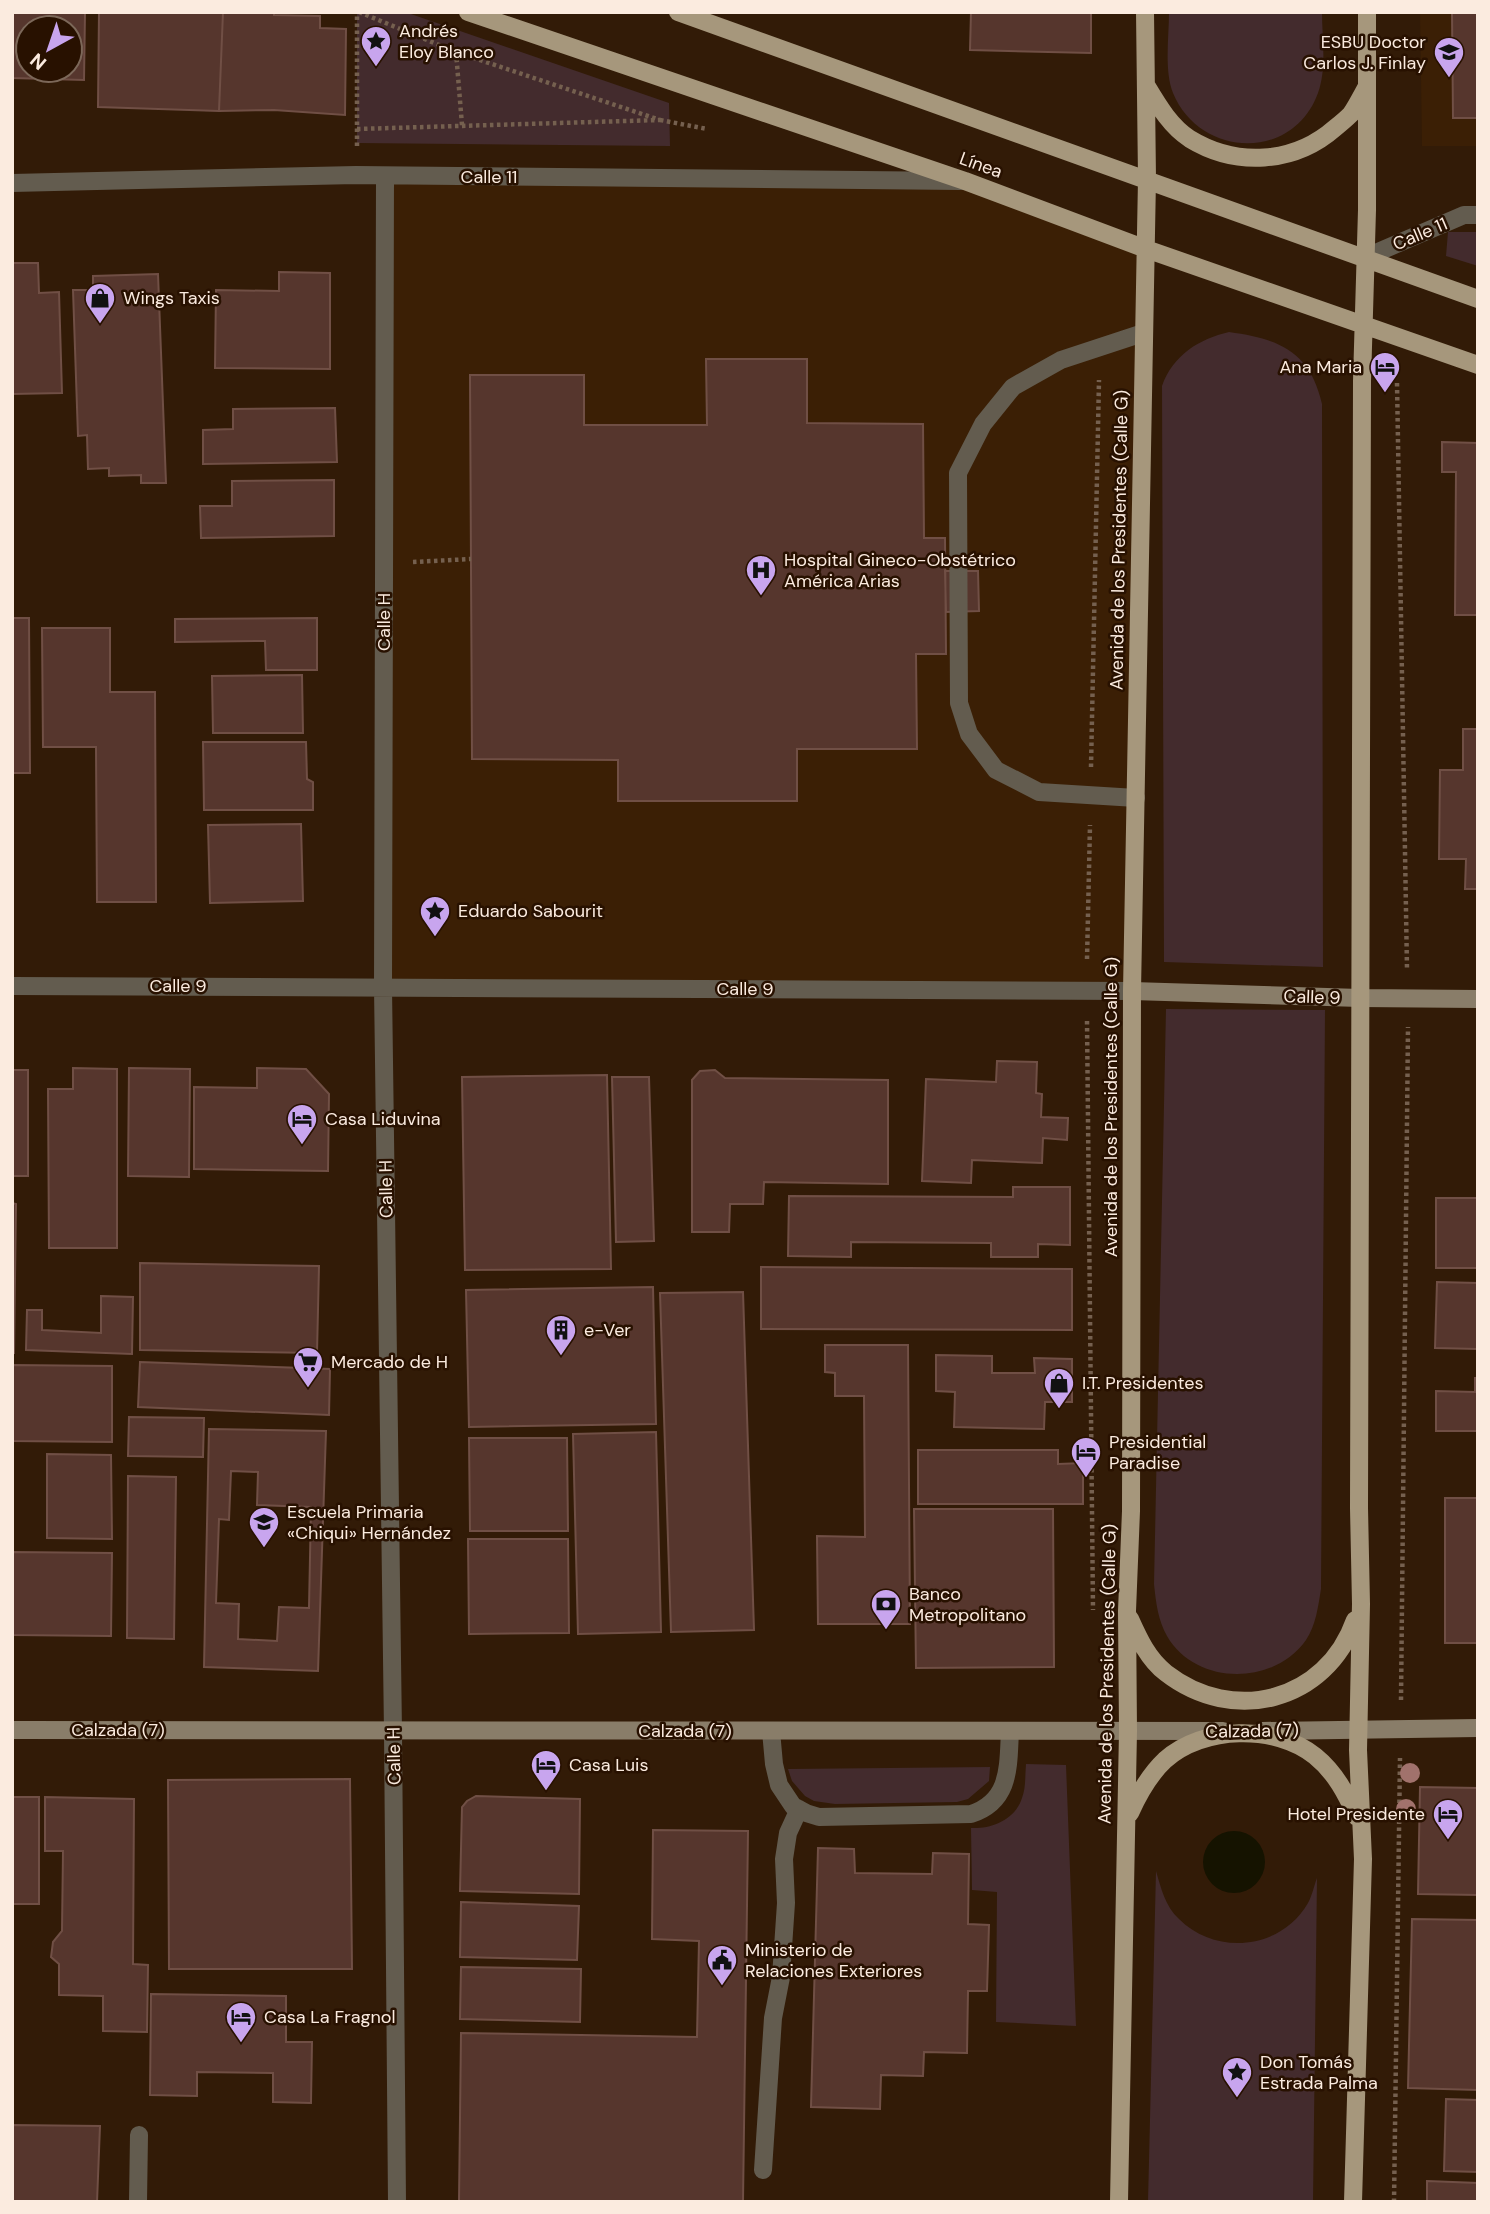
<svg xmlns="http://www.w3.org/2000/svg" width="1490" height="2214" font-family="'DM Sans',sans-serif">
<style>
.built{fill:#3b1f05}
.green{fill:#432b2d}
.water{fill:#151300}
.building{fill:#56362d;stroke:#704f45;stroke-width:2;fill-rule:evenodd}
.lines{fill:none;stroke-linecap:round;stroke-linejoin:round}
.path{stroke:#75604f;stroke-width:4.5;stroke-dasharray:3.5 3.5;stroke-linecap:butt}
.lane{stroke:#635c4f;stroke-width:18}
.street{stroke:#635c4f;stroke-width:18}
.secondary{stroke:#897d69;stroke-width:18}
.primary{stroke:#a6977c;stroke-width:18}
.tree{fill:#a1726c}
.labels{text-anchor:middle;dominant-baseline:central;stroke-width:5;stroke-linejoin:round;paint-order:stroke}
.poi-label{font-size:18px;fill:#fbebdf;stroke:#281100;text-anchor:start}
.street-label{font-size:18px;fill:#fbebdf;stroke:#281100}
</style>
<rect width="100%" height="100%" fill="#321b07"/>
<path class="built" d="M1420 12H1478V146H1422Z
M385 176 965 181 1146 249 1132 991 383 987Z"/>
<path class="green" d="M357 12H405L669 103 670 146 357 143Z
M1169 12H1322C1322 38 1327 68 1318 93 1293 162 1200 158 1173 93 1164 70 1169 37 1169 12Z
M1448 232H1478V266L1446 256Z
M1229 332C1279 339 1310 351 1322 404L1323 967 1164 962 1162 386C1173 355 1199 339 1229 332Z
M1166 1009 1325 1010 1321 1589C1318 1607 1316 1625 1306 1640 1274 1686 1196 1686 1167 1636 1158 1620 1156 1603 1154 1584Z
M1026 1764 1066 1765 1076 2026 996 2022 997 1892 972 1890 971 1828C991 1829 1015 1820 1022 1798 1026 1788 1025 1775 1026 1764Z
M990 1767 989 1781 968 1799 957 1802 835 1804 814 1801 805 1796 792 1781 788 1769Z
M1156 1871C1161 1888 1165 1906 1179 1919 1216 1956 1281 1950 1308 1903 1312 1896 1314 1886 1317 1878L1313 2202H1148Z"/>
<path class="water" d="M1203 1862a31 31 0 1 1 62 0a31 31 0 1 1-62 0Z"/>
<path class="building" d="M12 12H85L84 80 12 78ZM28 28H70V70H28Z
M99 12H223L219 111 98 107Z
M223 12H274V15L320 16V28L346 29 345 115 274 110 219 111Z
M971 12H1091V53L970 50Z
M1452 12H1478V118H1453Z
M12 263H38L39 293 59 292 62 393 12 394Z
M279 272 330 273V369L215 368 216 290 279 291Z
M158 274 166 483H141V475L109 476V468L88 469 87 435 78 436 73 290H93V276Z
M706 359H807V423L923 424 924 538H945L946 654H916L917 749H797V801H618V760L472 759 470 375H584V425H707Z
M335 408 337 462 203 464V430L233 429V409Z
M1442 442 1478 443V615H1455L1456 472H1442Z
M334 480V536L201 538 200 506H232V481Z
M945 571H978L979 611 946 612Z
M12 618H29L30 773H12Z
M317 618V670H266L265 641 175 642V619Z
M42 628H110V692H155L156 902H97L96 747H43Z
M302 675 303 733H213L212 676Z
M1463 729H1478V889H1465L1466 859H1439L1440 770H1463Z
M203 742H306L307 779 313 782V810H204Z
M301 824 303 901 210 903 208 825Z
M997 1061 1037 1062 1036 1093 1042 1094 1041 1117 1068 1118 1067 1140 1043 1138 1042 1163 972 1160 971 1183 922 1181 926 1079 996 1082Z
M73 1068 117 1069V1248H49L48 1089H73Z
M129 1068 190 1069 189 1177 128 1176Z
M257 1068 306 1069 329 1094 328 1171 194 1169V1087L257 1088Z
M12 1070H28V1176H12Z
M715 1070 725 1078 888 1080V1184L764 1182 763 1204H730L729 1232H692V1080L700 1071Z
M607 1075 611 1269 465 1270 462 1077Z
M612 1077H649L654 1241 616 1242Z
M1013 1187H1070V1245L1038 1244V1257H991V1243L851 1242V1257L788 1256 789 1196 1013 1197Z
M1436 1198H1478V1268H1436Z
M12 1203 16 1204 14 1353H12Z
M140 1263 319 1266 317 1353 140 1350Z
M761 1267 1072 1269V1330L761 1329Z
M1437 1282 1478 1283V1349L1435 1348Z
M653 1287 656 1424 469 1427 466 1290Z
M743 1292 754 1630 671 1632 660 1293Z
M101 1296 133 1297 132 1354 26 1350 27 1310H42V1330L101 1333Z
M825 1345H908L910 1624H818L817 1536 865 1537 864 1396H835V1373L825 1372Z
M936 1355 992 1356V1373H1035L1034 1358 1072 1359V1402H1045L1044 1429 954 1427 955 1392 936 1391Z
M140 1362 330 1369 329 1415 138 1407Z
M12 1365 112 1366V1442L12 1441Z
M1475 1378H1478V1431H1436V1391L1475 1392Z
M129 1417 204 1418 203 1457 128 1456Z
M209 1429 326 1431 318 1671 204 1667Z
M656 1432 661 1632 578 1634 573 1434Z
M469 1438H567L568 1531H470Z
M918 1450H1058V1464L1083 1463V1504H918Z
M47 1454 111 1455 112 1539 47 1538Z
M231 1471 258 1472 257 1505 311 1507 309 1608 279 1607 277 1641 238 1639 239 1604 216 1603 219 1519 229 1520Z
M128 1476 176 1477 174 1639 127 1638Z
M1445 1498H1478V1643H1445Z
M914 1509H1053L1054 1667 916 1668Z
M468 1539H568L569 1633 469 1634Z
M12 1552 112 1553 111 1636 12 1635Z
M350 1779 352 1969H169L168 1780Z
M1420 1787 1478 1788V1895L1418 1894Z
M476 1796 580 1799 579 1894 460 1891 462 1807 467 1801Z
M12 1797H39V1904H12Z
M45 1797 134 1799 133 1964 148 1965 147 2032 103 2031V1996L59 1995V1964L51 1957 53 1942 62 1931 63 1851H45Z
M653 1830 748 1831 743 2202H459L461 2033 697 2037 699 1941 652 1939Z
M818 1848 854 1849 855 1873 932 1874 933 1853 969 1854 968 1924 989 1925 987 1991H968L967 2053 924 2052 923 2076 881 2075 880 2109 811 2107Z
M461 1902 579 1906 577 1960 460 1957Z
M1412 1919 1478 1920V2090L1408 2088Z
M461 1967 581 1969 580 2022 460 2019Z
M151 1994 286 1996V2042H312L311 2103 273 2102V2073L197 2072V2096L150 2095Z
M1446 2099 1478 2100V2172L1444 2171Z
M12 2125 100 2126 97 2202H12Z
M1427 2181 1478 2183V2202H1427Z"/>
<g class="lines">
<path class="path" d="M359 12 456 52
M660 120 707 129
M357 129 660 120 456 52 462 125
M357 146V12
M1397 383 1407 969
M413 562 471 559
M1091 767 1099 380
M1087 959 1090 825
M1087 1021 1093 1610
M1401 1700 1408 1027
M1394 2202 1400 1758"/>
<path class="lane" d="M1136 798 1039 792 996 770 969 734 959 703 958 473 983 424 1013 387 1061 360 1143 333
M771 1731 774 1764 779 1785 793 1806 806 1813 819 1817 971 1814C1011 1801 1008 1766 1010 1731
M763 2170 773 2018 781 1977 786 1903 784 1859 788 1833 799 1809
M138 2202 139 2135"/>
<path class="street" d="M385 176 383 987 393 1732 397 2202
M12 183 356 175 961 181
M1364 258 1464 215H1478
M12 986 1132 991"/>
<path class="secondary" d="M1132 991 1360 998 1478 999
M12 1730 1223 1731
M1262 1731 1478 1728"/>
<path class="primary" d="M468 12 965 181 1146 249 1478 365
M678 12 1478 299
M1146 85C1158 105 1170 126 1190 139 1236 167 1294 164 1335 128 1340 124 1346 119 1351 114 1357 105 1362 95 1367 86
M1130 1619C1139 1639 1148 1659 1166 1673 1233 1725 1326 1702 1355 1620
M1130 1813C1139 1793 1149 1775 1165 1760 1203 1726 1275 1724 1315 1756 1336 1773 1346 1794 1357 1817
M1119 2202 1128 1731 1127 1611 1131 1511 1132 991 1147 179 1145 12
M1353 2202 1363 1859 1358 1750 1361 1604 1359 1508 1362 381 1367 210V12"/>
</g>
<g class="tree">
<circle cx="1410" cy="1773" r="10"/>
<circle cx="1406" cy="1809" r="10"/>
</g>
<defs>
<g id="sight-pin" transform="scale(1.575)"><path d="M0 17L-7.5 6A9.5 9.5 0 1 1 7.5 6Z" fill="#c8a5ee" stroke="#281100"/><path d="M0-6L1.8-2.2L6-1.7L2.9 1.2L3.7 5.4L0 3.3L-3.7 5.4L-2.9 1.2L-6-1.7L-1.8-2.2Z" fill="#111"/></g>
<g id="school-pin" transform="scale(1.575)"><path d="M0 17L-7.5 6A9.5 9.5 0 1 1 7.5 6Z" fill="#c8a5ee" stroke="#281100"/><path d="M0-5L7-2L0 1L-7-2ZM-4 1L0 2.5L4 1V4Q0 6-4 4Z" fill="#111"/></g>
<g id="shop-pin" transform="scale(1.575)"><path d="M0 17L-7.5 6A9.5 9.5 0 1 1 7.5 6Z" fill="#c8a5ee" stroke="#281100"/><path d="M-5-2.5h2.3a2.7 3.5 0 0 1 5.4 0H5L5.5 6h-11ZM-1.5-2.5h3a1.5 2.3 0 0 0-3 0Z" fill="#111"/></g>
<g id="hotel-pin" transform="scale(1.575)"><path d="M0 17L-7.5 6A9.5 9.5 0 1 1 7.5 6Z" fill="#c8a5ee" stroke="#281100"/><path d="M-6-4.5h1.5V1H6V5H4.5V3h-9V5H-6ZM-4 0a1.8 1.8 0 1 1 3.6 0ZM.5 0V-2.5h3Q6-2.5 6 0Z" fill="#111"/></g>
<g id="hospital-pin" transform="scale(1.575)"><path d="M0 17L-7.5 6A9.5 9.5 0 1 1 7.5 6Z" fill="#c8a5ee" stroke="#281100"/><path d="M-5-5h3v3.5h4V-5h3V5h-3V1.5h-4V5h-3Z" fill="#111"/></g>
<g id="building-pin" transform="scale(1.575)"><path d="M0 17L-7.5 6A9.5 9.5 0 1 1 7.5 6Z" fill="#c8a5ee" stroke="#281100"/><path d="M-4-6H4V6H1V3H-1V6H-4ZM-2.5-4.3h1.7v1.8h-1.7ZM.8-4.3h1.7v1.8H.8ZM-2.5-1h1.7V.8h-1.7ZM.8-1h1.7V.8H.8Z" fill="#111"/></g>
<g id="supermarket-pin" transform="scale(1.575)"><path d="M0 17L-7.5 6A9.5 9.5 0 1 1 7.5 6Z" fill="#c8a5ee" stroke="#281100"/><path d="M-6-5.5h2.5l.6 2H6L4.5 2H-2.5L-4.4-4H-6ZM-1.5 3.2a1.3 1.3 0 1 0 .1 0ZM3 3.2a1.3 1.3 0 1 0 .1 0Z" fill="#111"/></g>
<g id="bank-pin" transform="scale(1.575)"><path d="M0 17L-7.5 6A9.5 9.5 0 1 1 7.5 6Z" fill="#c8a5ee" stroke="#281100"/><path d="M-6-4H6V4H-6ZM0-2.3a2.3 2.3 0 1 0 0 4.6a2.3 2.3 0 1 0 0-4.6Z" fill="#111"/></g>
<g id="civic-pin" transform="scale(1.575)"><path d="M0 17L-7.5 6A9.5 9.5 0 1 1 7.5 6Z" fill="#c8a5ee" stroke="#281100"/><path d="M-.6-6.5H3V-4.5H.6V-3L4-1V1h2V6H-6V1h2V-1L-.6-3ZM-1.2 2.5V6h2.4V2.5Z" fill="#111"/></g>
</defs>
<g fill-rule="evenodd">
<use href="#sight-pin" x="376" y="41"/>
<use href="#school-pin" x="1449" y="52"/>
<use href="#shop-pin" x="100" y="298"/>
<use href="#hotel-pin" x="1385" y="367"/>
<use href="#hospital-pin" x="761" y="570"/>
<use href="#sight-pin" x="435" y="911"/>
<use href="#hotel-pin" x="302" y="1119"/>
<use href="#building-pin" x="561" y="1330"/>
<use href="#supermarket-pin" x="308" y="1362"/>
<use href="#shop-pin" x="1059" y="1383"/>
<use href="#hotel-pin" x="1086" y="1452"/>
<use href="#school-pin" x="264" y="1522"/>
<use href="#bank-pin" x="886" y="1604"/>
<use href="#hotel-pin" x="546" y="1765"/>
<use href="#hotel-pin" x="1448" y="1814"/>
<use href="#civic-pin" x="722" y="1960"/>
<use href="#hotel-pin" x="241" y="2017"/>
<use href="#sight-pin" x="1237" y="2072"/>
</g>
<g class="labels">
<g class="poi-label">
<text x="399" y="31">Andrés<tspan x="399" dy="21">Eloy Blanco</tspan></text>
<text x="1426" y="42" text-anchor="end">ESBU Doctor<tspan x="1426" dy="21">Carlos J. Finlay</tspan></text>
<text x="123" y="298">Wings Taxis</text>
<text x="1362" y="367" text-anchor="end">Ana Maria</text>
<text x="784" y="560">Hospital Gineco-Obstétrico<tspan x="784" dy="21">América Arias</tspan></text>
<text x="458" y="911">Eduardo Sabourit</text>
<text x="325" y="1119">Casa Liduvina</text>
<text x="584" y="1330">e-Ver</text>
<text x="331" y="1362">Mercado de H</text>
<text x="1082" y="1383">I.T. Presidentes</text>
<text x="1109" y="1442">Presidential<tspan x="1109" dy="21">Paradise</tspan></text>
<text x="287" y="1512">Escuela Primaria<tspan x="287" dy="21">«Chiqui» Hernández</tspan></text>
<text x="909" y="1594">Banco<tspan x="909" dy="21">Metropolitano</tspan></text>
<text x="569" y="1765">Casa Luis</text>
<text x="1425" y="1814" text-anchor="end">Hotel Presidente</text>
<text x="745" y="1950">Ministerio de<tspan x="745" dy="21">Relaciones Exteriores</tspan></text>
<text x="264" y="2017">Casa La Fragnol</text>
<text x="1260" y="2062">Don Tomás<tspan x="1260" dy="21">Estrada Palma</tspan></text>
</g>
<g class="street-label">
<text transform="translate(981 165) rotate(20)">Línea</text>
<text x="489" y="177">Calle 11</text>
<text transform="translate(1420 234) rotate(-23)">Calle 11</text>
<text transform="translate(1119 540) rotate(-89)">Avenida de los Presidentes (Calle G)</text>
<text transform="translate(384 622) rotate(-90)">Calle H</text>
<text x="178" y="986">Calle 9</text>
<text x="745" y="989">Calle 9</text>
<text transform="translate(1312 997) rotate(2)">Calle 9</text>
<text transform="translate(1111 1107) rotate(-90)">Avenida de los Presidentes (Calle G)</text>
<text transform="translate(386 1189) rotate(-91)">Calle H</text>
<text transform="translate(1107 1674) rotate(-89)">Avenida de los Presidentes (Calle G)</text>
<text x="118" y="1730">Calzada (7)</text>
<text x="685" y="1731">Calzada (7)</text>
<text transform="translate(1252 1731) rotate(-1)">Calzada (7)</text>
<text transform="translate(394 1756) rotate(-91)">Calle H</text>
</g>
</g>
<rect width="1490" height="2214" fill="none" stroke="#fbebdf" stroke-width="28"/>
<g transform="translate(49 49) rotate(220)"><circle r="33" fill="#281100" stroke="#7c6859" stroke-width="2"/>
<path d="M0-5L12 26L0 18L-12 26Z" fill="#c8a5ee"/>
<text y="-10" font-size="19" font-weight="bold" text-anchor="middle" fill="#fbebdf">N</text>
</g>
</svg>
